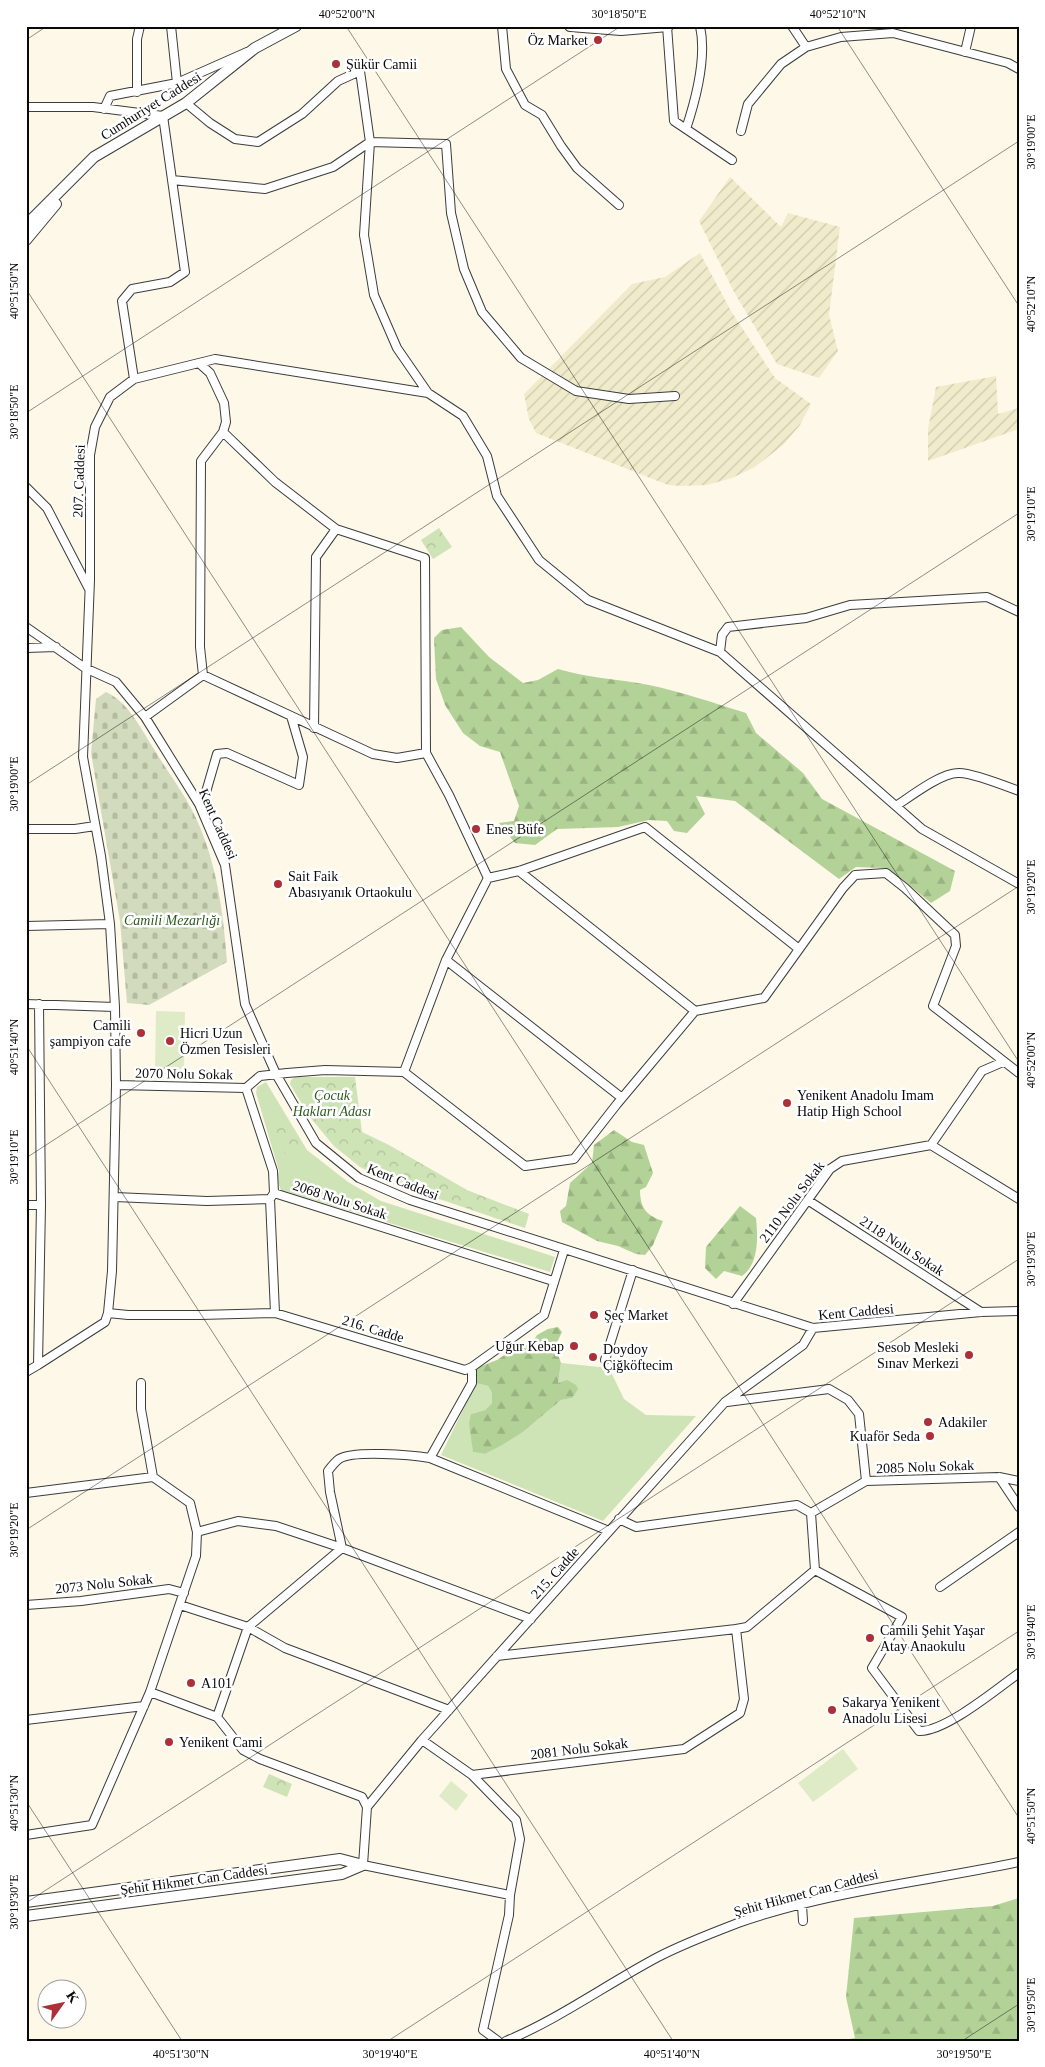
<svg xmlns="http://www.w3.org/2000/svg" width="1045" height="2067" font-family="Georgia,serif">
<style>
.farmland{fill:url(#farmland-furrows)}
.grass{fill:#cee3b6}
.forest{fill:url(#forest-firs)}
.cemetery{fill:url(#cemetery-stones)}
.park{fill:url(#park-crowns)}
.pitch{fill:#dfebc7}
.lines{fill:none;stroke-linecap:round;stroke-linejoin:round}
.minor-casing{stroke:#3c3c3c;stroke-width:10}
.tertiary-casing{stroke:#3c3c3c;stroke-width:12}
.minor{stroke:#fff;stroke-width:8}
.tertiary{stroke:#fff;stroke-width:10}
.ticks{fill:none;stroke:#090909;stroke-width:1;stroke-opacity:0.45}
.poi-dot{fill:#ab3038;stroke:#fff;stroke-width:2}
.labels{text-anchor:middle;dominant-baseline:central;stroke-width:5;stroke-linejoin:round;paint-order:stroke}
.poi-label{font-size:14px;fill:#090909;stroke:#fff;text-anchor:start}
.street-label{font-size:14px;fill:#090909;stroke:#fff}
.park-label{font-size:14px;font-style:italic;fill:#2e5a21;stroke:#fff}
.neatline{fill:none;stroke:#090909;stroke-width:2}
.ticks-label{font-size:12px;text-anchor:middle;fill:#090909}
</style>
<defs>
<pattern id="farmland-furrows" width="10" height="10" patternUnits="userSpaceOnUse" patternTransform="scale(1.25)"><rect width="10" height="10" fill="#f0eccb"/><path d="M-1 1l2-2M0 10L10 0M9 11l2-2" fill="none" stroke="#ccc9ad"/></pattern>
<pattern id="forest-firs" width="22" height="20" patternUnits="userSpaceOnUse" patternTransform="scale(1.25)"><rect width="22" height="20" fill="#b3d297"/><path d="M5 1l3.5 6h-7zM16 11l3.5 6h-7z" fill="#99b381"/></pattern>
<pattern id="cemetery-stones" width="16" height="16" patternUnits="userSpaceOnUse" patternTransform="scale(1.25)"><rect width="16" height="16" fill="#d2dbbd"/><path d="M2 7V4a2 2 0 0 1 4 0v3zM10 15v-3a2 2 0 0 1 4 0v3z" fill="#b3bba1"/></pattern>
<pattern id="park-crowns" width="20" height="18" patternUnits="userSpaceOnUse" patternTransform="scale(1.25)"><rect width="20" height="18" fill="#cee3b6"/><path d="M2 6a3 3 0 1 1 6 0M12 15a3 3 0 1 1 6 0" fill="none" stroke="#b0c19b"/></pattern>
</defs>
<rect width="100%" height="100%" fill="#fdf8e8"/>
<path class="farmland" d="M730 177 781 227 788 213 840 227 829 315 838 351 819 378 777 364 734 292 699 221Z
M700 253 731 311 775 378 811 404 800 425 784 444 755 467 732 478 707 485 681 486 668 485 536 433 529 419 524 394 632 284 665 277Z
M996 376 998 414 1019 408V429L928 461V429L936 387Z"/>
<path class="grass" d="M266 1082 307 1150 348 1182 381 1201 555 1257 550 1272 281 1190 277 1180 279 1171 256 1093 257 1087Z
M561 1363 609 1368 624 1399 646 1415 696 1416 603 1521 441 1455 476 1383 488 1386 492 1393V1403L485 1410 471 1414 473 1452 485 1454 523 1432 561 1400 572 1398 558 1383Z"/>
<path class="forest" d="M461 627 489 657 523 683 538 680 558 669C588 678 619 679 649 685 682 692 714 703 746 713L756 733 803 773 822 799 955 871 950 891 931 903 902 879 884 868 856 867 839 879 735 801 696 796 705 814 687 833 674 831 667 821 649 820 618 827 557 829 535 845 515 843 499 823 514 821 519 806 500 752 480 746 463 733 445 705 436 679 434 638 442 630Z
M614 1130 632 1142 644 1145 653 1173 646 1187 640 1190C640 1208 647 1216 663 1221L653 1245 645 1255 636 1254 618 1246 597 1241 562 1222 560 1211 566 1206 570 1183 592 1163 594 1145Z
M740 1206 756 1218C758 1237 759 1264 742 1276L724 1271 716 1279 705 1268 706 1247Z
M558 1327 562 1332 555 1346 561 1363 558 1383 567 1380 576 1385 578 1389 572 1398 561 1400 523 1432 502 1445 485 1454 473 1452 469 1423 471 1414 485 1410 492 1403V1393L488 1386 476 1383V1368L497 1360 514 1349 532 1343 537 1335 548 1329Z
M1019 1898V2041H840L855 2038 846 1997 854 1918 993 1906Z"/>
<path class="cemetery" d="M106 692C128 702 140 727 152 746 163 765 176 782 187 801 215 849 223 907 227 962L149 1005 127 1003 120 921 91 753 96 699Z"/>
<path class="park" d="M439 528 452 547 433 559 421 540Z
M295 1077H355L362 1132 389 1145 467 1190 529 1214 525 1228 389 1182 360 1167 334 1146 309 1116 290 1084 291 1080Z
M286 1122 303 1150 288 1158 271 1131Z
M269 1774 292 1784 287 1797 263 1787Z"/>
<path class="pitch" d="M156 1011 185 1012 184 1070 155 1069Z
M843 1749 858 1769 813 1802 798 1783Z
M451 1781 468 1795 456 1811 439 1796Z"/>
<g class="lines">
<g class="minor-casing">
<path id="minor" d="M171 26 177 83
M502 26 506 69 525 105 542 115 561 146 577 168 619 205
M667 26 674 121 686 129
M700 26C707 58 696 99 686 129L732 160
M792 26 806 47
M965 52 971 26
M137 92V39L140 26
M26 107H93L163 116 185 272 170 282 132 289 122 301 134 379
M104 109 110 96 177 83 247 52
M741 131 748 104 781 64 806 47 841 37 893 33 1008 63 1019 69
M172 180 265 189 333 167 370 142 360 71 338 81 302 114 258 142 235 139 210 123 186 103
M428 393 397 348 374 295 364 235 370 142 446 144 451 213 464 269 482 312 521 358 576 391 629 399 675 396
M26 487 47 508 89 589
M26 627 85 668 116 682 145 717 199 804 225 865 245 1004 276 1074 316 1143 359 1178 410 1200 813 1328 981 1312 1019 1311
M26 648 56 647
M720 652 722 635 728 627 806 618 850 605 987 597 1019 612
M203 675 373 754 397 758 426 753
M145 717 203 675 200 647 201 461 223 432 226 422 224 403 210 373 200 364
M314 728 316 557 336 529
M199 804 206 792 217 754 227 753 299 785 303 757 291 716
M896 806C911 796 941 773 958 773 970 772 1006 786 1019 791
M26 829H75L95 826
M519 871 695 1011 764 998 843 888 855 875 886 873 905 888 955 935 956 946 933 1006 1019 1073
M488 878 519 871 645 827 799 949
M26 926 110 924
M446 960 622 1098
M26 1004 115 1007
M39 1004 41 1205 38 1365 105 1322 108 1313 112 1271 116 1085 115 1007 110 924 101 856 83 757 90 580V455L95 427 110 397 134 379 215 359 428 393 463 416 487 456 497 496 539 560 588 600 720 652 922 829 1019 884
M404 1072 525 1166 574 1159 617 1104 695 1011
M116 1085 246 1088 260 1076 287 1073 325 1070 404 1072 446 960 488 878 449 795 426 753 425 558 336 529 275 482 223 432
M246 1088 273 1171 274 1193
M931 1145 1019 1199
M115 1197 207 1201 270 1199 274 1193 553 1281
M270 1199 275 1313
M809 1201 981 1312
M26 1205H41
M733 1304 830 1169 842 1161 931 1145 982 1071 1003 1062
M108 1313 128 1315H200L275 1313 465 1370 472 1367 544 1315 564 1250
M605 1360 633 1270
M472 1367V1383L430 1458 609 1531
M26 1372 38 1365
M141 1383V1409L153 1477 190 1503 197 1532 238 1521 276 1526 342 1548 248 1627 285 1648 449 1710
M727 1402 829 1389 848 1400 859 1414 866 1481
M430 1458C412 1455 353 1450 339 1459 335 1462 331 1467 328 1471L330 1492 342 1548 531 1619
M999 1477 1019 1507
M26 1493 153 1477
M619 1519 636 1527 797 1505 811 1513
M815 1570 902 1617 872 1668 919 1731C945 1732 997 1689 1019 1673
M940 1587 1019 1532
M26 1605 81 1601 169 1589 184 1593
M180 1605 248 1627 217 1717 243 1750 260 1759 362 1797 367 1807
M497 1656 736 1629
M150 1692 217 1717
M26 1720 144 1706
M422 1740 472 1775 684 1749 740 1713 744 1699 736 1629 747 1627 815 1570 811 1513 866 1481 999 1477 1019 1481
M472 1775 516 1820 520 1839 510 1895
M26 1835 92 1825 150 1692 196 1556 197 1532
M802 1905 803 1921
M498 2041 483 2030 509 1915 510 1895 363 1865 367 1807 422 1740 725 1402 803 1345 813 1328
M506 2041C559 2019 607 1984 658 1957 683 1944 712 1933 738 1923 829 1891 925 1882 1019 1862"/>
</g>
<g class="tertiary-casing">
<path id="tertiary" d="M570 26 621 30 668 26
M26 225 94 157 186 103 255 48 296 26
M26 240 56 204
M26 1902 340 1859 363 1865
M26 1916 342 1874 363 1865"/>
</g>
<use href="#minor" class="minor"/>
<use href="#tertiary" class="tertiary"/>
</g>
<path class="ticks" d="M346 26 1019 1062M837 26 1019 306M26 40 47 26M26 289 1019 1818M26 413 621 26M26 785 1019 141M26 1045 673 2041M26 1158 1019 513M26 1530 1019 886M26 1801 182 2041M26 1903 1019 1259M388 2041 1019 1631M962 2041 1019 2004"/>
<g class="poi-dot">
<circle cx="598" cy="40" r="5"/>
<circle cx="336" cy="64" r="5"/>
<circle cx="476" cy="829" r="5"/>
<circle cx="278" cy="884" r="5"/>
<circle cx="141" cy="1033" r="5"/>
<circle cx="170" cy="1041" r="5"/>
<circle cx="787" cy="1103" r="5"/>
<circle cx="594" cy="1315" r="5"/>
<circle cx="574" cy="1346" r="5"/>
<circle cx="969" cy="1355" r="5"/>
<circle cx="593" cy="1357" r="5"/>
<circle cx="928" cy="1422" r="5"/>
<circle cx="930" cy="1436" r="5"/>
<circle cx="870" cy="1638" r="5"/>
<circle cx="191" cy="1683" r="5"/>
<circle cx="832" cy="1710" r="5"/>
<circle cx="169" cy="1742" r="5"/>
</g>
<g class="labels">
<g class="poi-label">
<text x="588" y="40" text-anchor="end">Öz Market</text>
<text x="346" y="64">Şükür Camii</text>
<text x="486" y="829">Enes Büfe</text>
<text x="288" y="876">Sait Faik<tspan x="288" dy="16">Abasıyanık Ortaokulu</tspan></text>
<text x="131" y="1025" text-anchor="end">Camili<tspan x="131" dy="16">şampiyon cafe</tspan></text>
<text x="180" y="1033">Hicri Uzun<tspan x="180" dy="16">Özmen Tesisleri</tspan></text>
<text x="797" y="1095">Yenikent Anadolu Imam<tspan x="797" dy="16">Hatip High School</tspan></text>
<text x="604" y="1315">Şeç Market</text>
<text x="564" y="1346" text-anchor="end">Uğur Kebap</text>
<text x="959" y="1347" text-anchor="end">Sesob Mesleki<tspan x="959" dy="16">Sınav Merkezi</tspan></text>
<text x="603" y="1349">Doydoy<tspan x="603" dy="16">Çiğköftecim</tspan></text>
<text x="938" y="1422">Adakiler</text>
<text x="920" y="1436" text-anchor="end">Kuaför Seda</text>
<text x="880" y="1630">Camili Şehit Yaşar<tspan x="880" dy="16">Atay Anaokulu</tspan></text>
<text x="201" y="1683">A101</text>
<text x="842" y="1702">Sakarya Yenikent<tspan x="842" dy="16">Anadolu Lisesi</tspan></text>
<text x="179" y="1742">Yenikent Cami</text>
</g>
<g class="street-label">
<text transform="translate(151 106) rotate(-32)">Cumhuriyet Caddesi</text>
<text transform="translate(79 481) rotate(-88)">207. Caddesi</text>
<text transform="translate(218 824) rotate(66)">Kent Caddesi</text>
<text transform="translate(184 1074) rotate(1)">2070 Nolu Sokak</text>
<text transform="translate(403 1182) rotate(22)">Kent Caddesi</text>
<text transform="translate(340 1200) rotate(18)">2068 Nolu Sokak</text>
<text transform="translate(792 1202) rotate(-53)">2110 Nolu Sokak</text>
<text transform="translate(902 1246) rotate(33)">2118 Nolu Sokak</text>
<text transform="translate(856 1312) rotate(-5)">Kent Caddesi</text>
<text transform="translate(373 1329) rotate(17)">216. Cadde</text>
<text transform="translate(925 1467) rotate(-2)">2085 Nolu Sokak</text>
<text transform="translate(555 1573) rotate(-48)">215. Cadde</text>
<text transform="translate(104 1584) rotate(-6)">2073 Nolu Sokak</text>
<text transform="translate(579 1749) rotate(-7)">2081 Nolu Sokak</text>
<text transform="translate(194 1880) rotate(-8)">Şehit Hikmet Can Caddesi</text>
<text transform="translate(806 1893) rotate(-15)">Şehit Hikmet Can Caddesi</text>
</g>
<g class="park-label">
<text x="172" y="920">Camili Mezarlığı</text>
<text x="332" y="1095">Çocuk<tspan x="332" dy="16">Hakları Adası</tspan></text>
</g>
</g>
<rect width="1045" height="2067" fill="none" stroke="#ffffff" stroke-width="55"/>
<g transform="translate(62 2004) rotate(57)"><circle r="24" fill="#ffffff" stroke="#9d9d9d"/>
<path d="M0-4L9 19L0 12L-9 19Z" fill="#ab3038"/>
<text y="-8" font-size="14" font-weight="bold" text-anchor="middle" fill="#090909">K</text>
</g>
<rect x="28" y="28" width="990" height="2012" class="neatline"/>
<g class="ticks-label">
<text x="347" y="18">40°52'00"N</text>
<text x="619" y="18">30°18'50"E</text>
<text x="838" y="18">40°52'10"N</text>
<text transform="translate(1031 142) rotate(-90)" y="4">30°19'00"E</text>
<text transform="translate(14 291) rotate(-90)" y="4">40°51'50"N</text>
<text transform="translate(1031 304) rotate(-90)" y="4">40°52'10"N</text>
<text transform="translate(14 412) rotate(-90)" y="4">30°18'50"E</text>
<text transform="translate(1031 514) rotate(-90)" y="4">30°19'10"E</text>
<text transform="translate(14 784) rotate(-90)" y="4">30°19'00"E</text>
<text transform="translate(1031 887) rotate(-90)" y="4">30°19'20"E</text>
<text transform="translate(14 1047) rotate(-90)" y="4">40°51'40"N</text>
<text transform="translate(1031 1060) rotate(-90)" y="4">40°52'00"N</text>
<text transform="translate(14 1157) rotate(-90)" y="4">30°19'10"E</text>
<text transform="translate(1031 1259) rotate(-90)" y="4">30°19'30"E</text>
<text transform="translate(14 1530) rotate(-90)" y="4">30°19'20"E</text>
<text transform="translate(1031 1632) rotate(-90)" y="4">30°19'40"E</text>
<text transform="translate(14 1803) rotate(-90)" y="4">40°51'30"N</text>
<text transform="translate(1031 1816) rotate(-90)" y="4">40°51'50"N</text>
<text transform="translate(14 1902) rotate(-90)" y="4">30°19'30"E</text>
<text transform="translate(1031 2005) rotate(-90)" y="4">30°19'50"E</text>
<text x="181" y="2058">40°51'30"N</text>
<text x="390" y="2058">30°19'40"E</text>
<text x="672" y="2058">40°51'40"N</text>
<text x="964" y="2058">30°19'50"E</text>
</g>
</svg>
